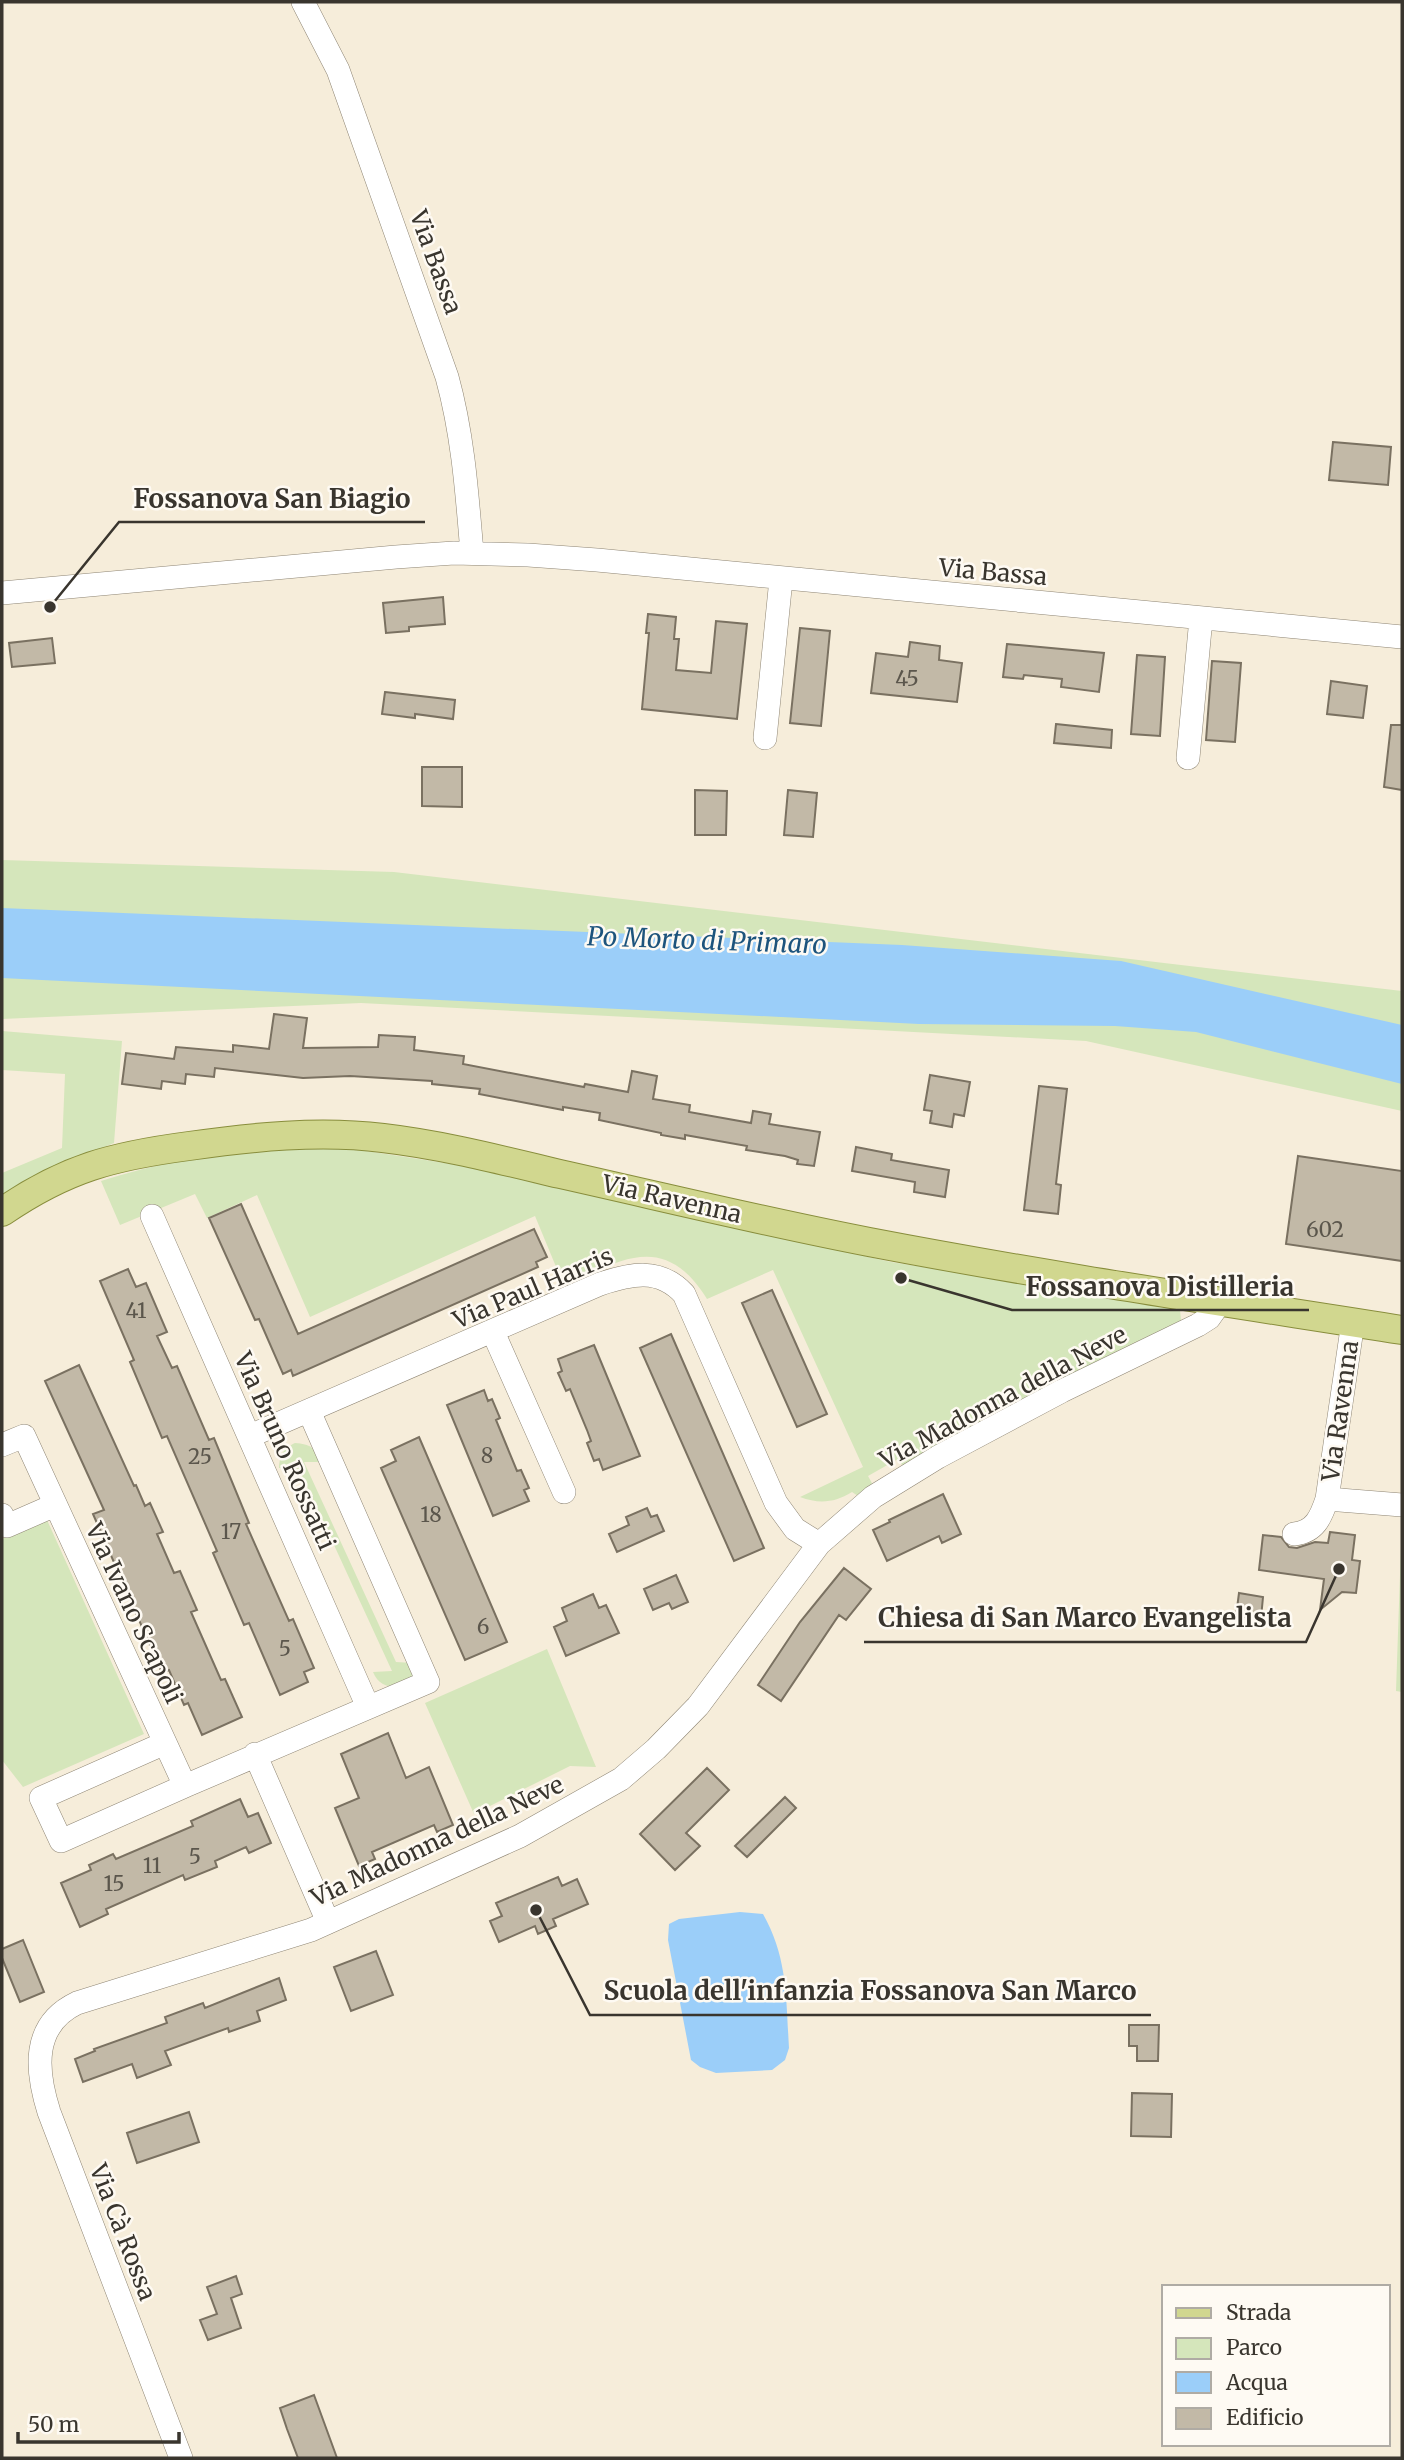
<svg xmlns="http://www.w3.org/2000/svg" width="1404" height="2460" font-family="Merriweather,serif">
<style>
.green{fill:#d5e6bb}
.water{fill:#9bcef9}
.building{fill:#c2b9a7;stroke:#7a7161;stroke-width:2}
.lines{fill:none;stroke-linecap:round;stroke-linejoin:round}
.minor-casing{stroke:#8e8574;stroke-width:24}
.major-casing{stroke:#888d3c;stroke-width:30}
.minor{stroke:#fff;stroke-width:23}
.major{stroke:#d1d78f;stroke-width:28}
.labels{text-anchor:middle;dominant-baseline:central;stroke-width:5;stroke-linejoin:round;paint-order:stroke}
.number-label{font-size:21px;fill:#5b564c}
.street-label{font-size:24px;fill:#39352e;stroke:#fefaf3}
.water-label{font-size:26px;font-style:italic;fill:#1d547d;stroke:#fefaf3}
.leader{fill:none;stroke:#39352e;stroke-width:2.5}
.callout-dot{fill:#39352e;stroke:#fefaf3;stroke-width:2.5}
.callout-label{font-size:26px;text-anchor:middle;font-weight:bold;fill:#39352e;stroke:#fefaf3;stroke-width:5;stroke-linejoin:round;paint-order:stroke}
</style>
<rect width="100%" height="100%" fill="#f6edda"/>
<path class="green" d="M2 860 394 872 1402 991V1111L1086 1041 361 1003 2 1019Z
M2 1031 122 1041 114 1143 68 1162 2 1197V1173L62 1148 65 1074 2 1070Z
M347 1148 471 1167 891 1262 1176 1306 1180 1310 1181 1320 1177 1329 904 1468 898 1459 868 1476 873 1485 858 1496 852 1492C834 1503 819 1504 800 1497L863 1467 773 1270 707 1299C665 1231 621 1259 564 1286L535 1216 310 1317 257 1195 207 1218 195 1194 120 1225 101 1181C153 1165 206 1153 260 1150 289 1148 318 1148 347 1148Z
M295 1443C310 1444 316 1448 321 1462H304L396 1662 413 1663 412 1677 398 1688C385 1686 378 1684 373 1672L392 1671 299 1469 279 1468C280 1454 283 1449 295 1443Z
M1402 1517V1692L1396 1691Z
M47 1520 144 1734 23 1787 2 1760V1539Z
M547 1649 596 1767 570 1766 474 1814 425 1703Z"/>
<path class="water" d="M2 908 902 945 1121 961 1402 1025V1084L1196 1032 1115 1026 919 1024 2 978Z
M740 1912 763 1914C788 1958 786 1999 789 2048L785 2060 772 2070 716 2073 700 2067 691 2060 668 1940 669 1924 679 1919Z"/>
<path class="building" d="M1333 442 1391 447 1388 485 1329 480Z
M443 597 445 624 409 627V631L386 633 383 603Z
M648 614 676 617 674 639H679L676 670 711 673 716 621 747 624 737 719 642 709 649 633H646Z
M800 628 830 631 821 726 790 723Z
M52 638 55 663 12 667 9 643Z
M910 642 940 646 939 660 962 663 957 702 871 693 876 653 908 657Z
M1007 644 1104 653 1099 692 1061 687 1062 679 1024 675 1023 679 1003 677Z
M1137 655 1165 657 1160 736 1131 734Z
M1212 661 1241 663 1235 742 1206 740Z
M1331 681 1367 686 1363 718 1327 714Z
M385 692 455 700 453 719 415 714V718L382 714Z
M1056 724 1112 730 1111 748 1054 743Z
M1391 725H1402V790L1384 787Z
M422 767H462V807L422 806Z
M695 790 727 791 726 835H695Z
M788 790 817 793 813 837 784 835Z
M274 1014 307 1018 303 1048 378 1047 379 1035 415 1037 414 1050 464 1056 463 1064 584 1087 585 1084 628 1092 632 1071 657 1076 653 1099 690 1105 689 1112 751 1123 753 1111 771 1114 769 1124 820 1132 814 1166 797 1164 798 1160 785 1156 746 1150 747 1146 685 1135V1139L661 1135V1133L599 1120 600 1113 563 1107V1110L479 1094 480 1089 432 1084V1081L350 1076 303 1078 215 1068 214 1077 186 1074 185 1084 162 1081 161 1089 122 1084 126 1053 174 1059 176 1047 233 1052V1045L269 1049Z
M930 1075 970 1082 964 1116 954 1114 952 1127 930 1123 932 1111 924 1110Z
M1039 1086 1067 1089 1056 1184 1061 1185 1058 1214 1024 1210Z
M856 1147 892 1154 891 1160 949 1170 945 1197 914 1192 915 1182 852 1171Z
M1298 1156 1402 1171V1261L1286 1244Z
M241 1204 298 1334 534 1229 547 1257 536 1262 538 1267 293 1376 291 1370 283 1374 259 1319 255 1320 209 1218Z
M128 1269 136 1287 146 1283 167 1332 157 1336 172 1368 177 1366 209 1440 214 1438 249 1523 246 1524 261 1558 289 1621 293 1619 314 1668 304 1672 308 1682 280 1695 249 1623 244 1625 213 1553 217 1551 167 1436 162 1438 130 1362 134 1360 100 1281Z
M772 1290 827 1414 797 1427 742 1303Z
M671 1334 764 1548 734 1561 640 1348Z
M594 1345 640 1456 603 1470 599 1459 594 1461 587 1443 591 1441 587 1430 570 1389 566 1391 558 1373 562 1371 558 1359Z
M79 1365 134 1486 136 1485 145 1506 150 1503 163 1532 157 1534 174 1573 180 1571 197 1610 191 1612 221 1680 225 1679 242 1717 202 1735 188 1703 184 1705 169 1670 162 1673 93 1514 104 1510 45 1381Z
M484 1390 488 1401 492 1399 500 1418 496 1420 517 1471 521 1470 529 1488 524 1490 529 1501 493 1516 447 1405Z
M419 1437 507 1642 465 1660 381 1468 396 1461 391 1450Z
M943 1494 961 1534 942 1543 939 1536 887 1561 873 1530 890 1522 889 1520Z
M647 1508 651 1517 657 1515 664 1531 617 1552 609 1534 629 1525 626 1517Z
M1330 1532 1355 1535 1352 1560 1360 1561 1356 1593 1342 1592 1320 1610 1324 1579 1259 1570 1263 1535 1281 1537 1289 1547 1297 1548 1315 1542 1328 1543Z
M844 1568 871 1589 846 1620 839 1615 781 1701 758 1685 800 1622Z
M676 1575 688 1602 672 1609 669 1603 653 1610 644 1589Z
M1239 1593 1263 1597 1261 1618 1236 1616Z
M593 1594 599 1608 606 1605 619 1633 566 1656 554 1627 567 1621 562 1608Z
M388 1733 406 1778 429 1767 453 1825 437 1832 434 1825 372 1852 375 1859 359 1866 335 1808 359 1798 341 1754Z
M707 1768 729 1790 686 1833 700 1846 675 1870 640 1834Z
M785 1797 796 1808 747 1857 735 1846Z
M240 1799 248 1817 258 1813 271 1843 249 1853 246 1847 215 1861 217 1867 185 1880 183 1875 106 1909 108 1914 80 1927 61 1883 91 1870 89 1865 113 1854 116 1859 193 1826 191 1821Z
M558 1877 562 1886 577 1879 588 1904 553 1919 556 1926 538 1934 535 1926 499 1942 490 1921 502 1916 496 1903Z
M23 1940 44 1992 20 2002 2 1958V1949Z
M376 1951 393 1995 351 2011 334 1967Z
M279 1978 286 2000 257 2011 260 2021 229 2032 228 2028 165 2051 171 2065 137 2078 132 2064 83 2082 75 2059 95 2051 94 2049 167 2023 165 2017 203 2003 205 2008Z
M1129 2025H1159L1158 2061H1137V2046H1129Z
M1132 2093 1172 2094 1171 2137 1131 2136Z
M189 2112 199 2142 137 2163 127 2133Z
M236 2276 242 2294 231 2298 241 2328 208 2340 200 2320 217 2314 207 2287Z
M314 2395 337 2458H298L287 2429 280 2408Z"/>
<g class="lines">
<g class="minor-casing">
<path id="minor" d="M303 2 338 70 447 377C463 435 467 493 472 553
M2 593 396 557 454 553 528 555 597 560 1402 637
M765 738 781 579
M1188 758 1201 618
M152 1216 368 1707
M493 1332 564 1492
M250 1436 600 1284C631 1274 659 1267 684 1294L776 1503 795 1529 819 1544
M2 1445 24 1436 185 1786 428 1682 309 1411
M1327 1499 1402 1505
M2 1515 7 1526 55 1505
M1294 1534C1315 1532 1321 1517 1327 1499L1353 1322
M165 1743 41 1798 61 1841 185 1786
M255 1754 328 1922
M181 2458 49 2112C36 2071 31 2025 77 2003L311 1930 520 1836 621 1779 656 1749 698 1706 819 1544 873 1497 938 1457 1062 1391 1198 1325 1209 1318 1221 1301"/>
</g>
<g class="major-casing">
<path id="major" d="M2 1212C66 1168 113 1156 189 1146 253 1137 319 1130 383 1138 443 1145 501 1160 560 1174 663 1197 765 1222 869 1242 1046 1276 1224 1302 1402 1330"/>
</g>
<use href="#minor" class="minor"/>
<use href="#major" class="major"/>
</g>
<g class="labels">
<g class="number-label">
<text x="907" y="678">45</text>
<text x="1325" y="1229">602</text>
<text x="136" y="1310">41</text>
<text x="487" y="1455">8</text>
<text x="200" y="1456">25</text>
<text x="431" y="1514">18</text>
<text x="231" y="1531">17</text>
<text x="483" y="1626">6</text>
<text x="285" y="1648">5</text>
<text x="195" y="1856">5</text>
<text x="152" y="1865">11</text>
<text x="114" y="1883">15</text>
</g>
<g class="street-label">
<text transform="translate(436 262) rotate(70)">Via Bassa</text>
<text transform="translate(993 572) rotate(5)">Via Bassa</text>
<text transform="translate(672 1199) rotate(13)">Via Ravenna</text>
<text transform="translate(533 1288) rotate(-23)">Via Paul Harris</text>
<text transform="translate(1003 1397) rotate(-28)">Via Madonna della Neve</text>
<text transform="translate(1340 1411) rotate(-82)">Via Ravenna</text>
<text transform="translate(285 1451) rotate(66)">Via Bruno Rossatti</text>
<text transform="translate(134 1613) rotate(65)">Via Ivano Scapoli</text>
<text transform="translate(437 1841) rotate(-25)">Via Madonna della Neve</text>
<text transform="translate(123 2232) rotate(69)">Via Cà Rossa</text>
</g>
<g class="water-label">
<text transform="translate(707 940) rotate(2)">Po Morto di Primaro</text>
</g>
</g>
<path class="leader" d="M50 607L119 522H425M901 1278L1012 1310H1309M1339 1569L1306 1642H864M536 1910L590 2015H1151"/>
<g class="callout-dot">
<circle cx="50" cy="607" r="7"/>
<circle cx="901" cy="1278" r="7"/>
<circle cx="1339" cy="1569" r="7"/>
<circle cx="536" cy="1910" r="7"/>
</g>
<g class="callout-label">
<text x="272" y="508">Fossanova San Biagio</text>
<text x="1160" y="1296">Fossanova Distilleria</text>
<text x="1085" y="1627">Chiesa di San Marco Evangelista</text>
<text x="870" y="2000">Scuola dell'infanzia Fossanova San Marco</text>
</g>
<rect width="1404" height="2460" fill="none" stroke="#39352e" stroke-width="7"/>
<rect x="1162" y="2285" width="228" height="161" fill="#fefaf3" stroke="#afaba4" stroke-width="2"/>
<rect x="1176" y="2308" width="35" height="10" fill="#d1d78f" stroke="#afaba4" stroke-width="2"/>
<text x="1226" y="2320" font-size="21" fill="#39352e">Strada</text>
<rect x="1176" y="2338" width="35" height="21" fill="#d5e6bb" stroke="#afaba4" stroke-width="2"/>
<text x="1226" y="2355" font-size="21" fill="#39352e">Parco</text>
<rect x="1176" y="2372" width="35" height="21" fill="#9bcef9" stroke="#afaba4" stroke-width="2"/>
<text x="1226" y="2390" font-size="21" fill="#39352e">Acqua</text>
<rect x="1176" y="2408" width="35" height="21" fill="#c2b9a7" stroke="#afaba4" stroke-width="2"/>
<text x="1226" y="2425" font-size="21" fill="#39352e">Edificio</text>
<path d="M18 2432v10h161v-10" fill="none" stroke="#39352e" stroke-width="3.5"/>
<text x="28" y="2432" font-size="21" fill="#39352e" stroke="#fefaf3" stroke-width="5" paint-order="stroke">50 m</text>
</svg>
